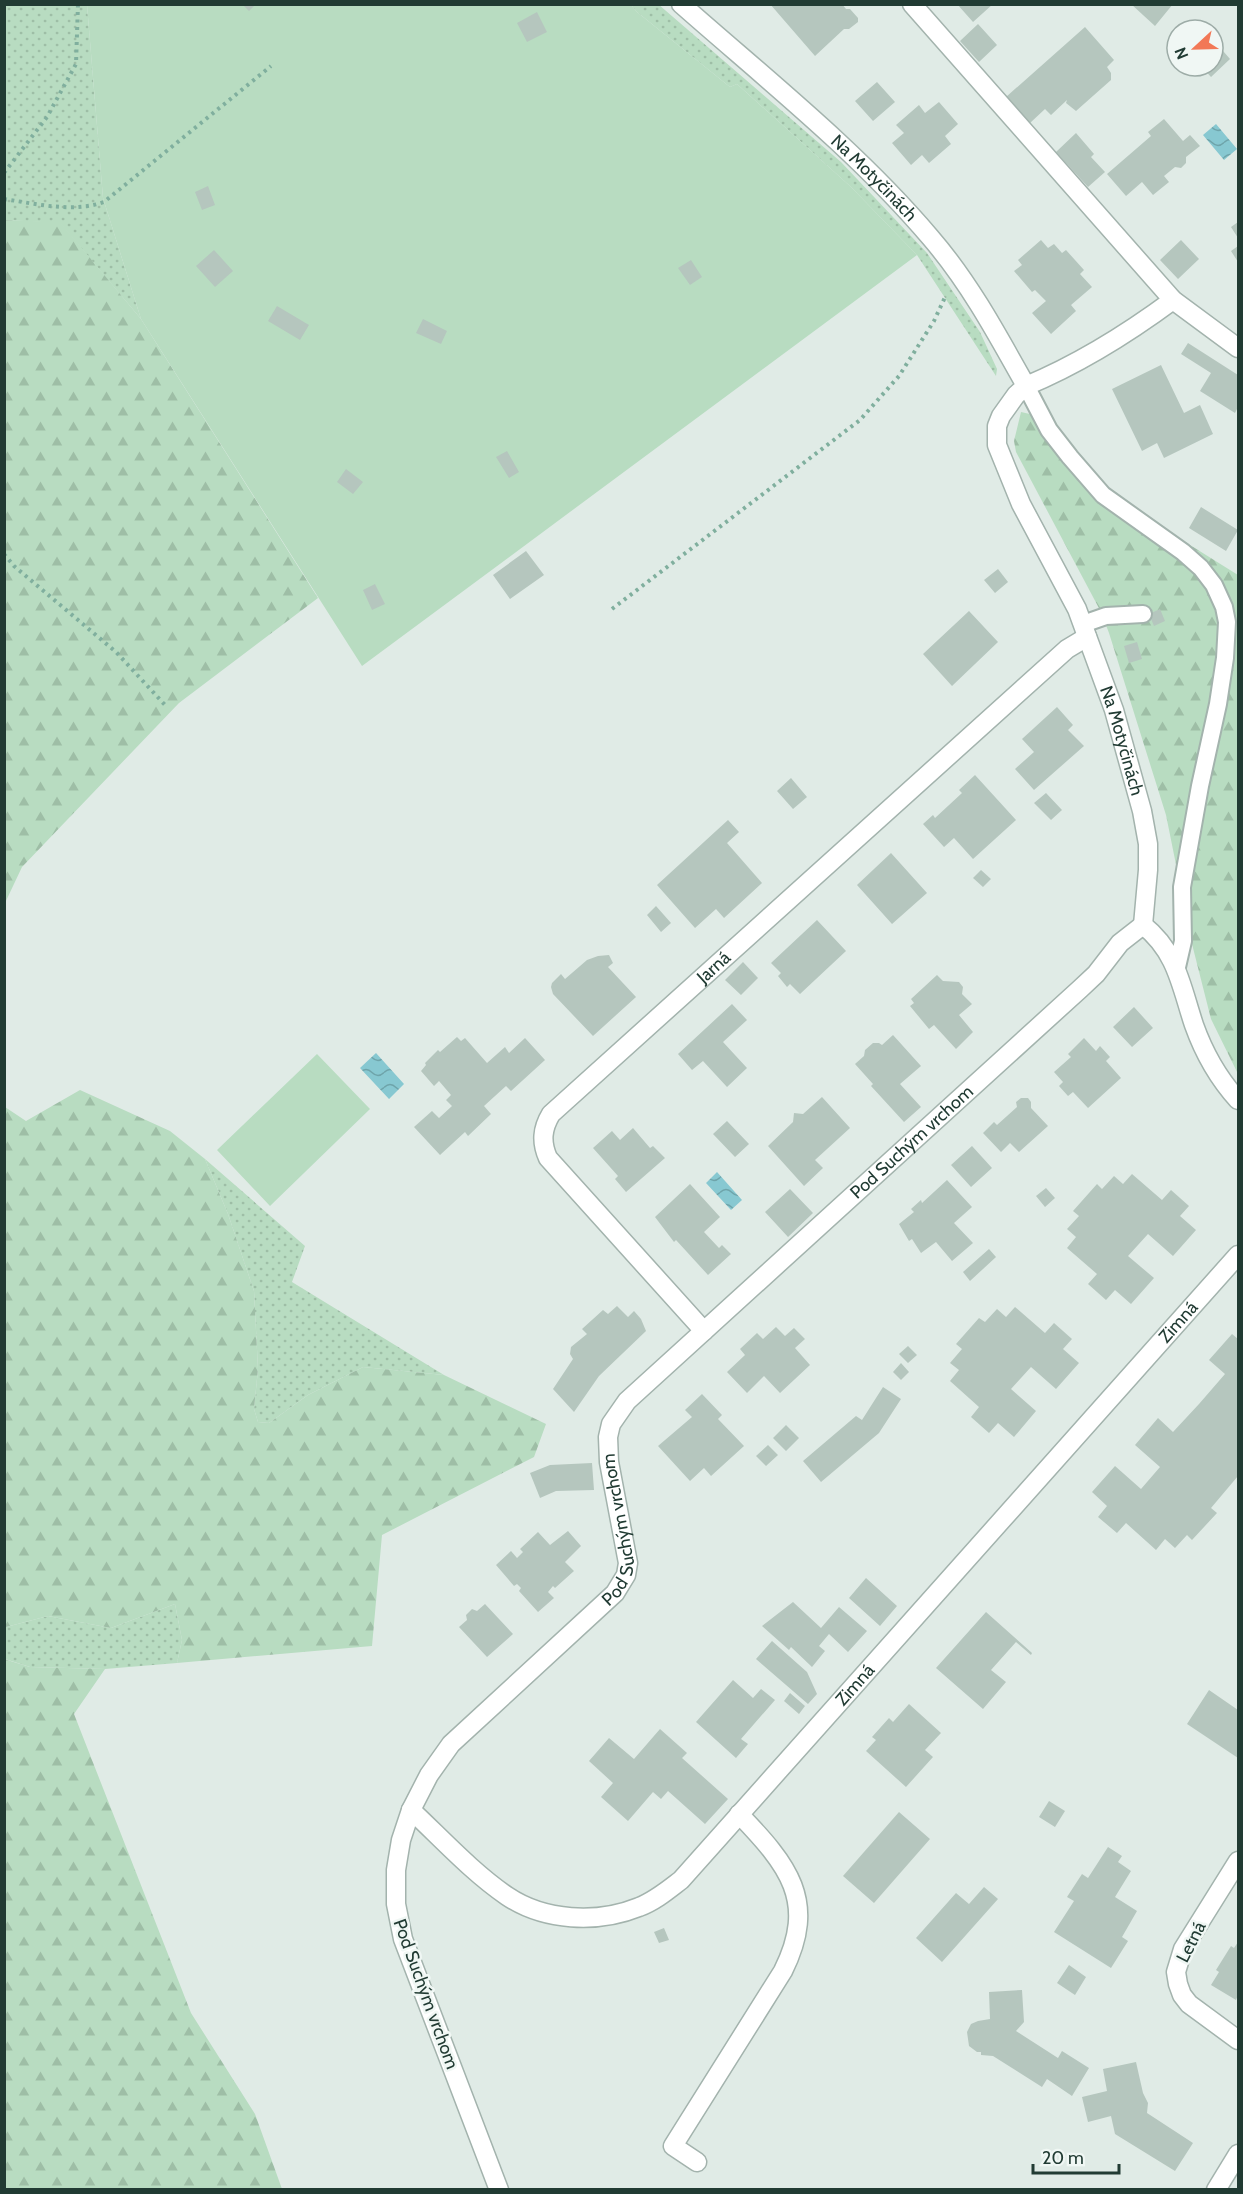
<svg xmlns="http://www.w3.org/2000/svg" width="1243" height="2194" font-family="Cabin,sans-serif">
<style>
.grass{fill:url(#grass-dots)}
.forest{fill:url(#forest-firs)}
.garden{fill:#b8dcc1}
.water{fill:url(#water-waves)}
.building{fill:#b5c6be}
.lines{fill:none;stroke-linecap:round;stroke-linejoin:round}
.service-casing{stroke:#a3b3ad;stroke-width:20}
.minor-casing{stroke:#a3b3ad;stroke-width:21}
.path{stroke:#80af9e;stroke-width:4;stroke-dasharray:3 4.5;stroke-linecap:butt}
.service{stroke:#fff;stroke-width:16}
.minor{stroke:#fff;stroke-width:18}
.labels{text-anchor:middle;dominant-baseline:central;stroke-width:5;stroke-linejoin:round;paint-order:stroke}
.street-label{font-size:18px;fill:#213b33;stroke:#f0f7f4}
</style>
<defs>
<pattern id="grass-dots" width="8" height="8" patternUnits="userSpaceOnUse" patternTransform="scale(1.5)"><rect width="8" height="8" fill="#b8dcc1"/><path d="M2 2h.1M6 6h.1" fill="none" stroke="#9ebea6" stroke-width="1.8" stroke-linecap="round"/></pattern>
<pattern id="forest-firs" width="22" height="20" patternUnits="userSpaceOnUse" patternTransform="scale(1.5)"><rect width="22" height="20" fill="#b8dcc1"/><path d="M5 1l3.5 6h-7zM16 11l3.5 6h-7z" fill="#9ebea6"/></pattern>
<pattern id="water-waves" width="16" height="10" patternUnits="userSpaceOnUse" patternTransform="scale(1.5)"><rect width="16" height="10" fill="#87c8d1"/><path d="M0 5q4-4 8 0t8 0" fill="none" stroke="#6ea4aa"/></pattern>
</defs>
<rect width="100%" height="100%" fill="#e0ebe6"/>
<path class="grass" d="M658 4 841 162 927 253 980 332 997 369 996 376 917 255 851 187 737 84 730 87 637 12 631 5Z
M5 5H87L103 198 141 319 60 223 5 220Z
M205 1159 305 1246 292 1282 444 1375 363 1367 308 1395 269 1423 258 1422 254 1409 258 1369 254 1291 228 1214Z
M175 1604 182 1640 177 1663 105 1669 30 1667 5 1659 6 1627 48 1616 111 1628Z"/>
<path class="forest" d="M5 220 60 222 141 319 318 598 179 703 22 867 5 903Z
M1021 412 1052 419 1101 482 1182 540 1238 575V1074L1211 1019 1192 944 1166 815 1109 633 1101 612 1016 452 1014 441Z
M80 1090 170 1131 205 1159 228 1214 254 1291 258 1369 254 1409 258 1422 269 1423 308 1395 363 1367 444 1375 546 1424 534 1457 382 1535 372 1646 177 1663 182 1640 175 1604 111 1628 48 1616 6 1627 5 1639V1107L26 1121Z
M4 1659 30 1667 105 1669 74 1714 191 2013 255 2114 282 2189H5Z"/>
<path class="garden" d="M87 5H631L637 12 730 87 737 84 851 187 917 255 362 666 141 319 103 198Z
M317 1054 370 1109 270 1206 217 1150Z"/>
<path class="water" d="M1216 124 1237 149 1224 160 1203 135Z
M376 1053 404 1084 389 1099 360 1068Z
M717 1172 742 1200 731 1210 706 1183Z"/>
<path class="building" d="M242 4H256L249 11Z
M770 4H842L846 9H850L858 18V22L849 29H844L815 56Z
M957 4H993L973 22Z
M1131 4H1173L1155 26Z
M537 12 547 32 527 42 517 23Z
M978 24 997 45 979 62 960 41Z
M1085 27 1114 60 1107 67 1111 73V80L1076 111 1066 103 1067 100 1051 115 1045 109 1030 123 1006 97Z
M1217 44 1230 59 1211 77 1201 66H1213V48Z
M877 82 895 102 873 121 855 101Z
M939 102 958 124 945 136 951 144 929 163 922 155 911 165 892 143 904 133 896 125 919 105 925 113Z
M1164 119 1183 141 1190 135 1200 146 1186 157V163L1181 168 1175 167 1164 176 1169 182 1153 195 1142 182 1126 196 1107 174 1151 136 1148 132Z
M1076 133 1094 154 1091 157 1105 172 1088 187 1056 152Z
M208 186 215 205 202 210 195 192Z
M1238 222V238L1231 227Z
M1041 240 1048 248 1054 244 1062 253 1066 250 1084 270 1080 274 1092 287 1071 305 1076 311 1051 334 1032 313 1046 301 1035 290 1032 292 1014 271 1022 265 1018 260Z
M1181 240 1199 259 1178 279 1160 260Z
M1238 246V262L1231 251Z
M214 250 233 271 215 287 196 266Z
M691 260 702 277 690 285 678 268Z
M277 306 309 325 300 340 268 321Z
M423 319 447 331 441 344 416 333Z
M1188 343 1238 375V407L1235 413 1200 391 1211 373 1181 354Z
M1161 365 1184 413 1200 405 1213 434 1164 458 1157 443 1142 451 1112 389Z
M507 451 519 472 509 478 496 457Z
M346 469 363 482 353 494 337 482Z
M1201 507 1238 530 1226 551 1189 528Z
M526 551 544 575 510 599 493 575Z
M998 569 1008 582 995 593 984 580Z
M375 584 385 604 372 610 363 590Z
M1160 609 1165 621 1154 626 1149 614Z
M969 611 998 642 952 686 923 654Z
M1137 642 1142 659 1129 663 1124 646Z
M1057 707 1073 725 1068 730 1084 746 1034 790 1015 769 1034 752 1022 739Z
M975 775 1016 820 973 859 954 838 944 847 923 824 933 815 935 818 962 793 959 790Z
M791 778 807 797 793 809 777 791Z
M1046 793 1062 810 1051 820 1034 803Z
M728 820 739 832 727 843 762 883 724 918 716 909 695 928 657 885Z
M891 853 927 893 892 924 857 885Z
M981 870 991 879 983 887 973 878Z
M656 906 671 923 661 932 647 915Z
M817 920 846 951 800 994 790 984 787 987 778 976 781 973 771 963Z
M609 955 613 963 608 967 636 997 593 1036 553 994 551 987 552 983 561 974 565 979 587 960 598 956Z
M743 962 758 978 741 995 725 980Z
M937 975 943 981 959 982 963 987 962 994 972 1004 959 1015 973 1032 956 1049 934 1025 929 1029 910 1006 914 1003 911 999Z
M732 1004 747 1020 723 1042 747 1068 727 1087 703 1061 692 1070 678 1054Z
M1134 1007 1153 1028 1132 1047 1113 1027Z
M893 1035 921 1066 900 1084 921 1107 904 1122 871 1086 873 1084 855 1064 864 1056 865 1050 873 1043H879L882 1045Z
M457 1037 461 1041 465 1038 487 1063 505 1047 509 1053 525 1038 545 1060 511 1091 506 1086 484 1106 491 1114 468 1136 465 1132 440 1155 414 1127 432 1111 439 1118 452 1106 446 1100 451 1095 439 1081 434 1086 421 1071 426 1065 425 1063 438 1050 440 1052Z
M1084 1038 1096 1051 1100 1046 1110 1057 1106 1061 1121 1078 1088 1108 1073 1092 1068 1096 1059 1086 1063 1082 1054 1072 1071 1057 1068 1054Z
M822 1097 850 1128 815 1160 823 1168 804 1186 768 1146 793 1122 794 1113 803 1114Z
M1021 1098H1028L1031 1102V1108L1048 1126 1019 1152 1010 1143 1001 1152 983 1133 994 1122 997 1125 1017 1107 1016 1102Z
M727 1121 749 1144 735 1157 713 1134Z
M633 1128 650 1148 653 1146 665 1158 626 1192 615 1179 618 1176 593 1148 612 1131 620 1140Z
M972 1146 992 1168 971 1187 951 1165Z
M1132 1174 1162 1200 1171 1190 1189 1206 1180 1216 1196 1230 1173 1256 1148 1234 1128 1256 1154 1278 1131 1304 1115 1290 1106 1300 1088 1284 1097 1274 1067 1248 1076 1237 1067 1229 1079 1216 1073 1211 1097 1184 1102 1189 1114 1176 1123 1184Z
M947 1180 972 1207 954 1223 973 1243 952 1261 936 1242 921 1253 912 1239 909 1241 899 1224 914 1212 911 1209 921 1200 922 1203Z
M690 1184 720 1217 704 1232 719 1248 722 1245 731 1254 708 1275 676 1240 674 1242 655 1217Z
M1046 1188 1055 1198 1045 1207 1036 1196Z
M790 1189 813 1213 788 1237 765 1212Z
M989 1249 996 1257 970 1281 963 1272Z
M617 1306 628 1317 634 1311 641 1319 646 1331 599 1376 574 1412 553 1389 573 1359 570 1354 571 1347 587 1334 582 1329 603 1310 608 1314Z
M1015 1307 1045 1333 1054 1323 1072 1339 1063 1349 1079 1363 1056 1389 1031 1367 1011 1389 1036 1411 1014 1437 998 1423 989 1433 971 1417 979 1407 950 1381 959 1370 950 1363 962 1349 956 1344 979 1318 985 1322 997 1309 1006 1317Z
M776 1327 785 1336 794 1328 805 1339 795 1348 810 1365 780 1393 764 1376 747 1393 727 1372 745 1355 740 1349 757 1333 763 1339Z
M1232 1334 1238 1339V1476L1211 1508 1217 1513 1192 1540 1187 1535 1175 1548 1165 1539 1156 1550 1126 1523 1117 1533 1098 1517 1107 1506 1092 1492 1115 1466 1141 1489 1160 1467 1135 1445 1158 1418 1173 1432 1199 1404 1225 1374 1209 1360Z
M908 1346 917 1355 908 1363 899 1354Z
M901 1363 909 1372 901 1380 893 1372Z
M883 1387 901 1399 879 1433 821 1482 803 1461 856 1416 862 1420Z
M702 1394 722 1415 718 1419 744 1446 711 1476 704 1468 690 1481 658 1446 692 1417 685 1410Z
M786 1425 799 1438 786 1451 773 1438Z
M768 1445 778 1455 766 1466 756 1456Z
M592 1463 594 1490 556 1491 540 1498 530 1473 550 1465Z
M568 1531 581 1546 565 1562 574 1571 555 1588 553 1586 548 1592 554 1598 538 1612 519 1591 521 1588 517 1584 514 1586 496 1565 511 1551 517 1558 523 1552 520 1549 538 1532 550 1545Z
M866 1578 897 1606 880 1626 849 1598Z
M793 1602 821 1628 839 1607 867 1631 848 1652 829 1634 819 1646 825 1651 812 1667 791 1647 789 1650 762 1626Z
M485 1604 513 1634 487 1657 459 1627 467 1620 466 1615 472 1609 477 1611Z
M986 1612 1032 1653 1031 1655 1016 1642 991 1670 1006 1682 983 1709 936 1668Z
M772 1641 807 1672 817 1694 808 1704 756 1659Z
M733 1680 753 1698 761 1689 775 1700 741 1739 748 1744 736 1758 696 1722Z
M1209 1690 1238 1710V1758L1187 1724Z
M790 1693 805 1706 799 1714 784 1701Z
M909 1704 941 1733 925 1750 933 1757 906 1787 866 1751 876 1740 872 1737 889 1718 893 1722Z
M660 1729 687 1753 682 1758 728 1799 705 1824 668 1791 661 1799 653 1792 628 1821 601 1797 613 1783 589 1761 609 1738 634 1759Z
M1049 1801 1065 1811 1055 1827 1039 1817Z
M899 1812 930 1839 874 1903 843 1876Z
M1108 1847 1122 1856 1118 1862 1131 1871 1115 1897 1137 1911 1122 1937 1128 1941 1111 1968 1054 1932 1074 1901 1067 1897 1082 1874 1088 1878Z
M984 1887 998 1899 942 1962 916 1938 956 1893 969 1904Z
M664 1928 669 1940 659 1943 654 1932Z
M1238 1942V1995L1236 2000 1211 1985 1219 1972 1216 1970 1231 1946 1234 1948Z
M1069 1965 1086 1977 1075 1995 1057 1983Z
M1022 1990 1024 2022 1016 2031 1058 2058 1062 2051 1089 2068 1072 2096 1047 2079 1042 2087 993 2056 981 2055V2052H977L969 2046 967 2032 971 2024 978 2021 990 2019 989 1992Z
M1136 2062 1143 2093 1148 2103 1147 2113 1193 2143 1175 2171 1115 2134 1111 2116 1088 2122 1082 2097 1107 2091 1103 2069Z"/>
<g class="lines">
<g class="service-casing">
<path id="service" d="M1026 386 1049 430 1070 457 1103 495 1183 552 1201 568 1214 585 1224 607 1227 622 1225 658 1218 704 1200 786 1182 887 1183 941 1177 967
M1083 624 1106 616 1143 614"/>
</g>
<g class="minor-casing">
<g id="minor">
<path id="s1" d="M681 4C766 79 857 151 930 237 969 282 997 334 1026 386L1016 395 1001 416 997 426V445L1021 504 1077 609 1114 710 1142 811 1148 844V870L1143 925"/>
<path d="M912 4 1173 300 1238 348"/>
<path d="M1026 386C1079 364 1127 334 1173 300"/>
<path d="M1143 925C1177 952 1181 986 1194 1025 1204 1053 1218 1078 1238 1100"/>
<path id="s2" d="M704 1331 548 1158C541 1142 542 1129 551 1114L1067 649 1087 637"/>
<path id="s3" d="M411 1810C442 1839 472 1872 507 1896 544 1921 597 1924 639 1907 655 1901 668 1890 681 1880L1238 1255"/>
<path d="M1238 1861 1183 1949 1176 1972 1178 1984 1182 1995 1189 2004 1238 2040"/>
<path d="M697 2162 673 2146 783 1971C818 1901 788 1865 739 1814"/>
<path id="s4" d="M499 2190 403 1939 396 1904V1870L401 1840 411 1810 429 1775 451 1744 615 1593 626 1575 628 1563 609 1462 608 1437 611 1424 627 1401 1080 989 1096 974 1120 943 1143 925"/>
<path d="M1216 2190 1238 2154"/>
</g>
</g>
<path class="path" d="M4 173 47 117 76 64 78 4
M4 199C37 204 73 213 104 202L271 66
M4 554 14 566 116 652 165 705
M612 609 860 420 899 376 934 321 946 295"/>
<use href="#service" class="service"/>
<use href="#minor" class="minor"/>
</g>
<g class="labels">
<g class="street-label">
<text stroke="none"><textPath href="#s1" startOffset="260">Na Motyčinách</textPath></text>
<text stroke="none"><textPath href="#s1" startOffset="910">Na Motyčinách</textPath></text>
<text stroke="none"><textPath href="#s2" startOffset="498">Jarná</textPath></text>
<text stroke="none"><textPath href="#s4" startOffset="1288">Pod Suchým vrchom</textPath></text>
<text stroke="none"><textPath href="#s3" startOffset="1064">Zimná</textPath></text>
<text stroke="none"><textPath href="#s4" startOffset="766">Pod Suchým vrchom</textPath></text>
<text stroke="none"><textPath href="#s3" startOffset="578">Zimná</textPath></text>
<text transform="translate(1191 1942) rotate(-63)">Letná</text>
<text transform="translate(426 1994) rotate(70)">Pod Suchým vrchom</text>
</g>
</g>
<rect width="1243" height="2194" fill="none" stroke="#213b33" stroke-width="12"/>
<g transform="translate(1195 48) rotate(248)"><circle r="28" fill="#f0f7f4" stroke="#9daca7" stroke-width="1.5"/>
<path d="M0-4.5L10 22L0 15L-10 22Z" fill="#f27856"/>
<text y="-9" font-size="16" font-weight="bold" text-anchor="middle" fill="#213b33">N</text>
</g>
<path d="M1033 2164v9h86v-9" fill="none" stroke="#213b33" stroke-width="3"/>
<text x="1042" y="2164" font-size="18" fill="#213b33" stroke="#f0f7f4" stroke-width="4.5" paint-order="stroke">20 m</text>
</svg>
